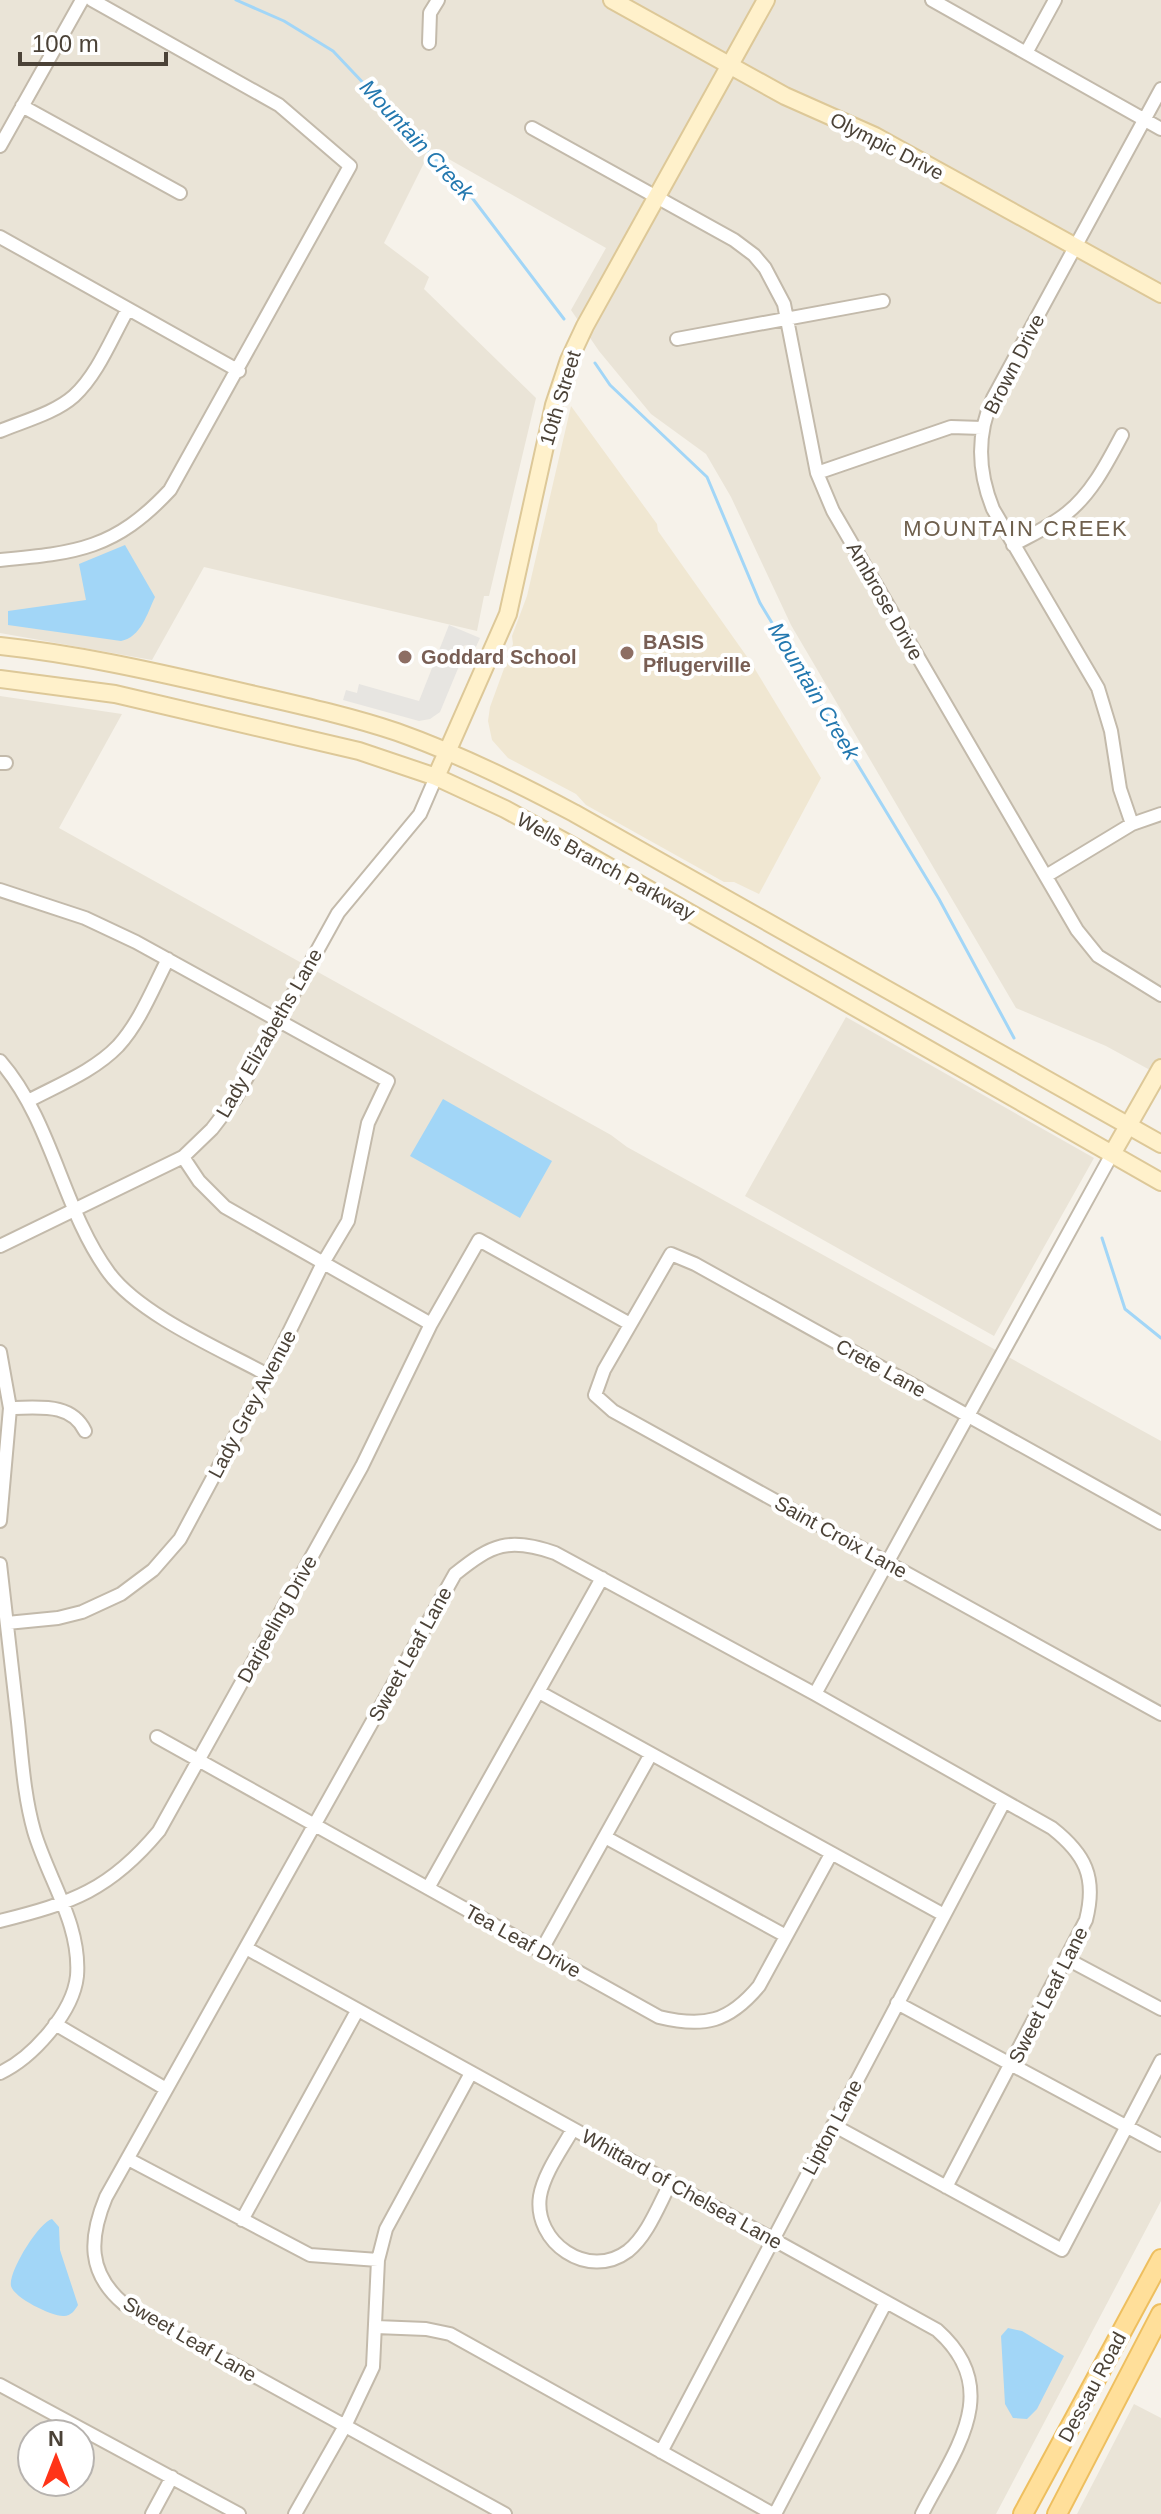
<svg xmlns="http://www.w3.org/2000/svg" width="1161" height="2514" font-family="Helvetica,sans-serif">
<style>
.residential{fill:#eae4d7;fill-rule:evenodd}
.education{fill:#f0e7d2}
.parking{fill:#e7e5e1}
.water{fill:#a2d6f7}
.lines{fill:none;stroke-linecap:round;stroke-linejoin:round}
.stream{stroke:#a2d6f7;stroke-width:3}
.street-casing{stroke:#c3baab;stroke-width:16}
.secondary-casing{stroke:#ddc898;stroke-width:20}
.primary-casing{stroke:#eebf5f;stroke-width:22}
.street{stroke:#fff;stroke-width:12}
.secondary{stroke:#fff1cb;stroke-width:16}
.primary{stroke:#ffdf9a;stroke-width:18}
.education-dot{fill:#8d6e63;stroke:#fff;stroke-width:3}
.labels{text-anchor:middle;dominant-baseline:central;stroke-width:8;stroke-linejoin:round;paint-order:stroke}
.street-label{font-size:20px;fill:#4b4237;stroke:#fff}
.education-label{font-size:20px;font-weight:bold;fill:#785e54;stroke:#fff;text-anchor:start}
.water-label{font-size:22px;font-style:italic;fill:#2378af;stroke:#fff}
.neighbourhood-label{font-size:22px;letter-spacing:2px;fill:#6f604d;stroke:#fff}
</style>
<rect width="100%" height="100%" fill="#f6f2ea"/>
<path class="residential" d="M0 0H1161V1076L1106 1046 1016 1008 791 625 731 497 706 454 651 414 599 351 571 310 606 248 431 149 384 243 429 277 424 289 536 398 489 596H484L477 631 204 567 152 660 0 633Z
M0 696 122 714 59 828 611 1135 627 1147 1161 1441V2201L996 2514H0ZM32 2434H80V2482H32Z
M846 1017 1094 1158 994 1336 745 1196Z
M1134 2404 1161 2418V2514H1077Z"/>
<path class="education" d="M571 406 657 524 658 531 750 661 821 778 759 894 734 882H724L586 805 576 794 508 758 492 740 488 721 490 707 513 644 512 636 527 596Z"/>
<path class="parking" d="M449 625 480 638 475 649 466 645 461 647 460 652 464 654 440 712 430 719 419 721 343 700 346 690 357 693 359 684 419 701Z"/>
<path class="water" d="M125 545 155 597C147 614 141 637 121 641L8 625V611L86 600 79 564Z
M443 1099 552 1161 520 1218 410 1156Z
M52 2219 59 2227 60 2250 78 2305C75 2310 71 2316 64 2316 53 2317 14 2298 11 2286 8 2272 39 2222 52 2219Z
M1008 2328 1022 2331 1064 2356 1037 2409 1027 2419 1013 2418 1005 2404 1001 2336Z"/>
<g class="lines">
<path class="stream" d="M236 0 284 21 333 51 473 199 564 319
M595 363 610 385 707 477 760 603 939 899 1014 1038
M1102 1238 1125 1309 1161 1338"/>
<g class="street-casing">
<path id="street" d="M932 0 1161 129
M429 43 430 13 438 0
M1026 53 1055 0
M22 106 180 193
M532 128 734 240 754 255 765 268 784 304 817 473 833 511 1077 930 1098 956 1161 995
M0 146 82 0
M0 237 239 371
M677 339 883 301
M0 431C24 421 55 413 74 396 98 374 112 337 128 309
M817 473 951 427 982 428
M1013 545C1031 535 1051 526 1067 513 1092 493 1107 463 1122 435
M0 560C77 553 115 549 170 490L350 166 279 105 92 0
M0 763H6
M1132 824 1120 789 1111 731 1098 688 993 509C978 472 976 435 993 398L1161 89
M1046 876 1132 824 1161 814
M0 890 85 918 136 942 388 1081 368 1123 348 1221 323 1263 268 1375 180 1539 153 1570 121 1594 82 1612 58 1618 7 1623
M0 1061C53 1122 62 1209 109 1273 140 1315 222 1350 268 1375
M28 1101C58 1085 94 1071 118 1046 140 1022 153 988 168 959
M183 1157 199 1181 225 1207 431 1324
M0 1246 183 1157 212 1129 235 1099 338 913 420 814 436 777
M0 1352 10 1408 0 1521
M10 1408C38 1408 71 1402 85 1431
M1161 1523 695 1264 671 1254 604 1370 595 1395 613 1411 1161 1714
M0 1564C6 1617 12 1670 18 1722 22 1759 24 1796 34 1831 48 1879 81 1924 77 1976 73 2013 32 2058 0 2073
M539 1692 944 1915
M815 1694 1112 1154
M157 1737 659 2017C704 2028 729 2022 759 1986L831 1854
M605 1837 786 1936
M428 1888 602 1578
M0 1921C72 1903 110 1890 159 1831L362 1466 431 1324 479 1240 630 1324
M246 1948 937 2330C1005 2390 954 2451 922 2514
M541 1951 651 1754
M1067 1959 1161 2009
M897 2003 1161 2145
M55 2024 166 2089
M833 2125 1062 2250 1161 2061
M573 2129C562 2149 544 2173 540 2196 533 2242 588 2281 628 2251 648 2235 659 2204 671 2182
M128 2159 310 2255 378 2260
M242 2220 357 2011
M376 2327 426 2329 450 2334 773 2514
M0 2385 239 2514
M661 2452 1004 1802
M152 2514 172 2477
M295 2514 345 2426 373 2367 378 2260 386 2229 471 2073
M505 2514 124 2304C87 2273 89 2238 106 2197L455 1574C492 1544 509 1537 555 1553L815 1694 1052 1828C1085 1854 1097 1877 1086 1920L946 2187
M775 2514 886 2302"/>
</g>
<g class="secondary-casing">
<path id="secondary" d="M612 0 785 96 875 136 1161 294
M0 646C75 654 147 670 221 687 280 701 340 713 397 732 459 754 516 782 574 813L1161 1144
M0 679 115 694 359 751 436 777 505 809 569 844 1161 1182
M436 777 508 614 554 405 569 360 585 326 766 0
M1112 1154 1161 1068"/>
</g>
<g class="primary-casing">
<path id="primary" d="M1023 2514 1161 2259
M1057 2514 1161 2314"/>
</g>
<use href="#street" class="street"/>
<use href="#secondary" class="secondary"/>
<use href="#primary" class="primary"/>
</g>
<g class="education-dot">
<circle cx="627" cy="653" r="8"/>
<circle cx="405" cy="657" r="8"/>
</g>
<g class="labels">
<g class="street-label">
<text transform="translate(887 146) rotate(27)">Olympic Drive</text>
<text transform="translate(1014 364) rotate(-63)">Brown Drive</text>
<text transform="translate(560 398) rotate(-73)">10th Street</text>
<text transform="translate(885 601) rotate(60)">Ambrose Drive</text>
<text transform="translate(606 866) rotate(29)">Wells Branch Parkway</text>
<text transform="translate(269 1033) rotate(-60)">Lady Elizabeths Lane</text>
<text transform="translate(881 1368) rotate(29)">Crete Lane</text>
<text transform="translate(252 1404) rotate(-62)">Lady Grey Avenue</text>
<text transform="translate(841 1537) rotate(29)">Saint Croix Lane</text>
<text transform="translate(277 1619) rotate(-61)">Darjeeling Drive</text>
<text transform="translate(410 1654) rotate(-61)">Sweet Leaf Lane</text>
<text transform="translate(523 1941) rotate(29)">Tea Leaf Drive</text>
<text transform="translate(1048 1995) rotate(-63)">Sweet Leaf Lane</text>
<text transform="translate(832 2127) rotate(-62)">Lipton Lane</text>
<text transform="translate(682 2189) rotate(29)">Whittard of Chelsea Lane</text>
<text transform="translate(190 2339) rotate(30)">Sweet Leaf Lane</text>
<text transform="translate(1092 2387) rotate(-62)">Dessau Road</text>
</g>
<g class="education-label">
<text x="643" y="642">BASIS<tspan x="643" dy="23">Pflugerville</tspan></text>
<text x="421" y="657">Goddard School</text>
</g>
<g class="water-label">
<text transform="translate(417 140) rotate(47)">Mountain Creek</text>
<text transform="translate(814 691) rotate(59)">Mountain Creek</text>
</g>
<g class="neighbourhood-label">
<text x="1016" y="528">MOUNTAIN CREEK</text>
</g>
</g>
<g transform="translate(56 2458)"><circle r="38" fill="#ffffff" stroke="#b7b3af" stroke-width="2"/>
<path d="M0-6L14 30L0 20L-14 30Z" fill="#ff3418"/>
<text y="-12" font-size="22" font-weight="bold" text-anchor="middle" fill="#4b4237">N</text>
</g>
<path d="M20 52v12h146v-12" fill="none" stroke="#4b4237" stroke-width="4"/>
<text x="32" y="52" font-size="24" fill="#4b4237" stroke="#ffffff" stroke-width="6" paint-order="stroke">100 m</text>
</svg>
